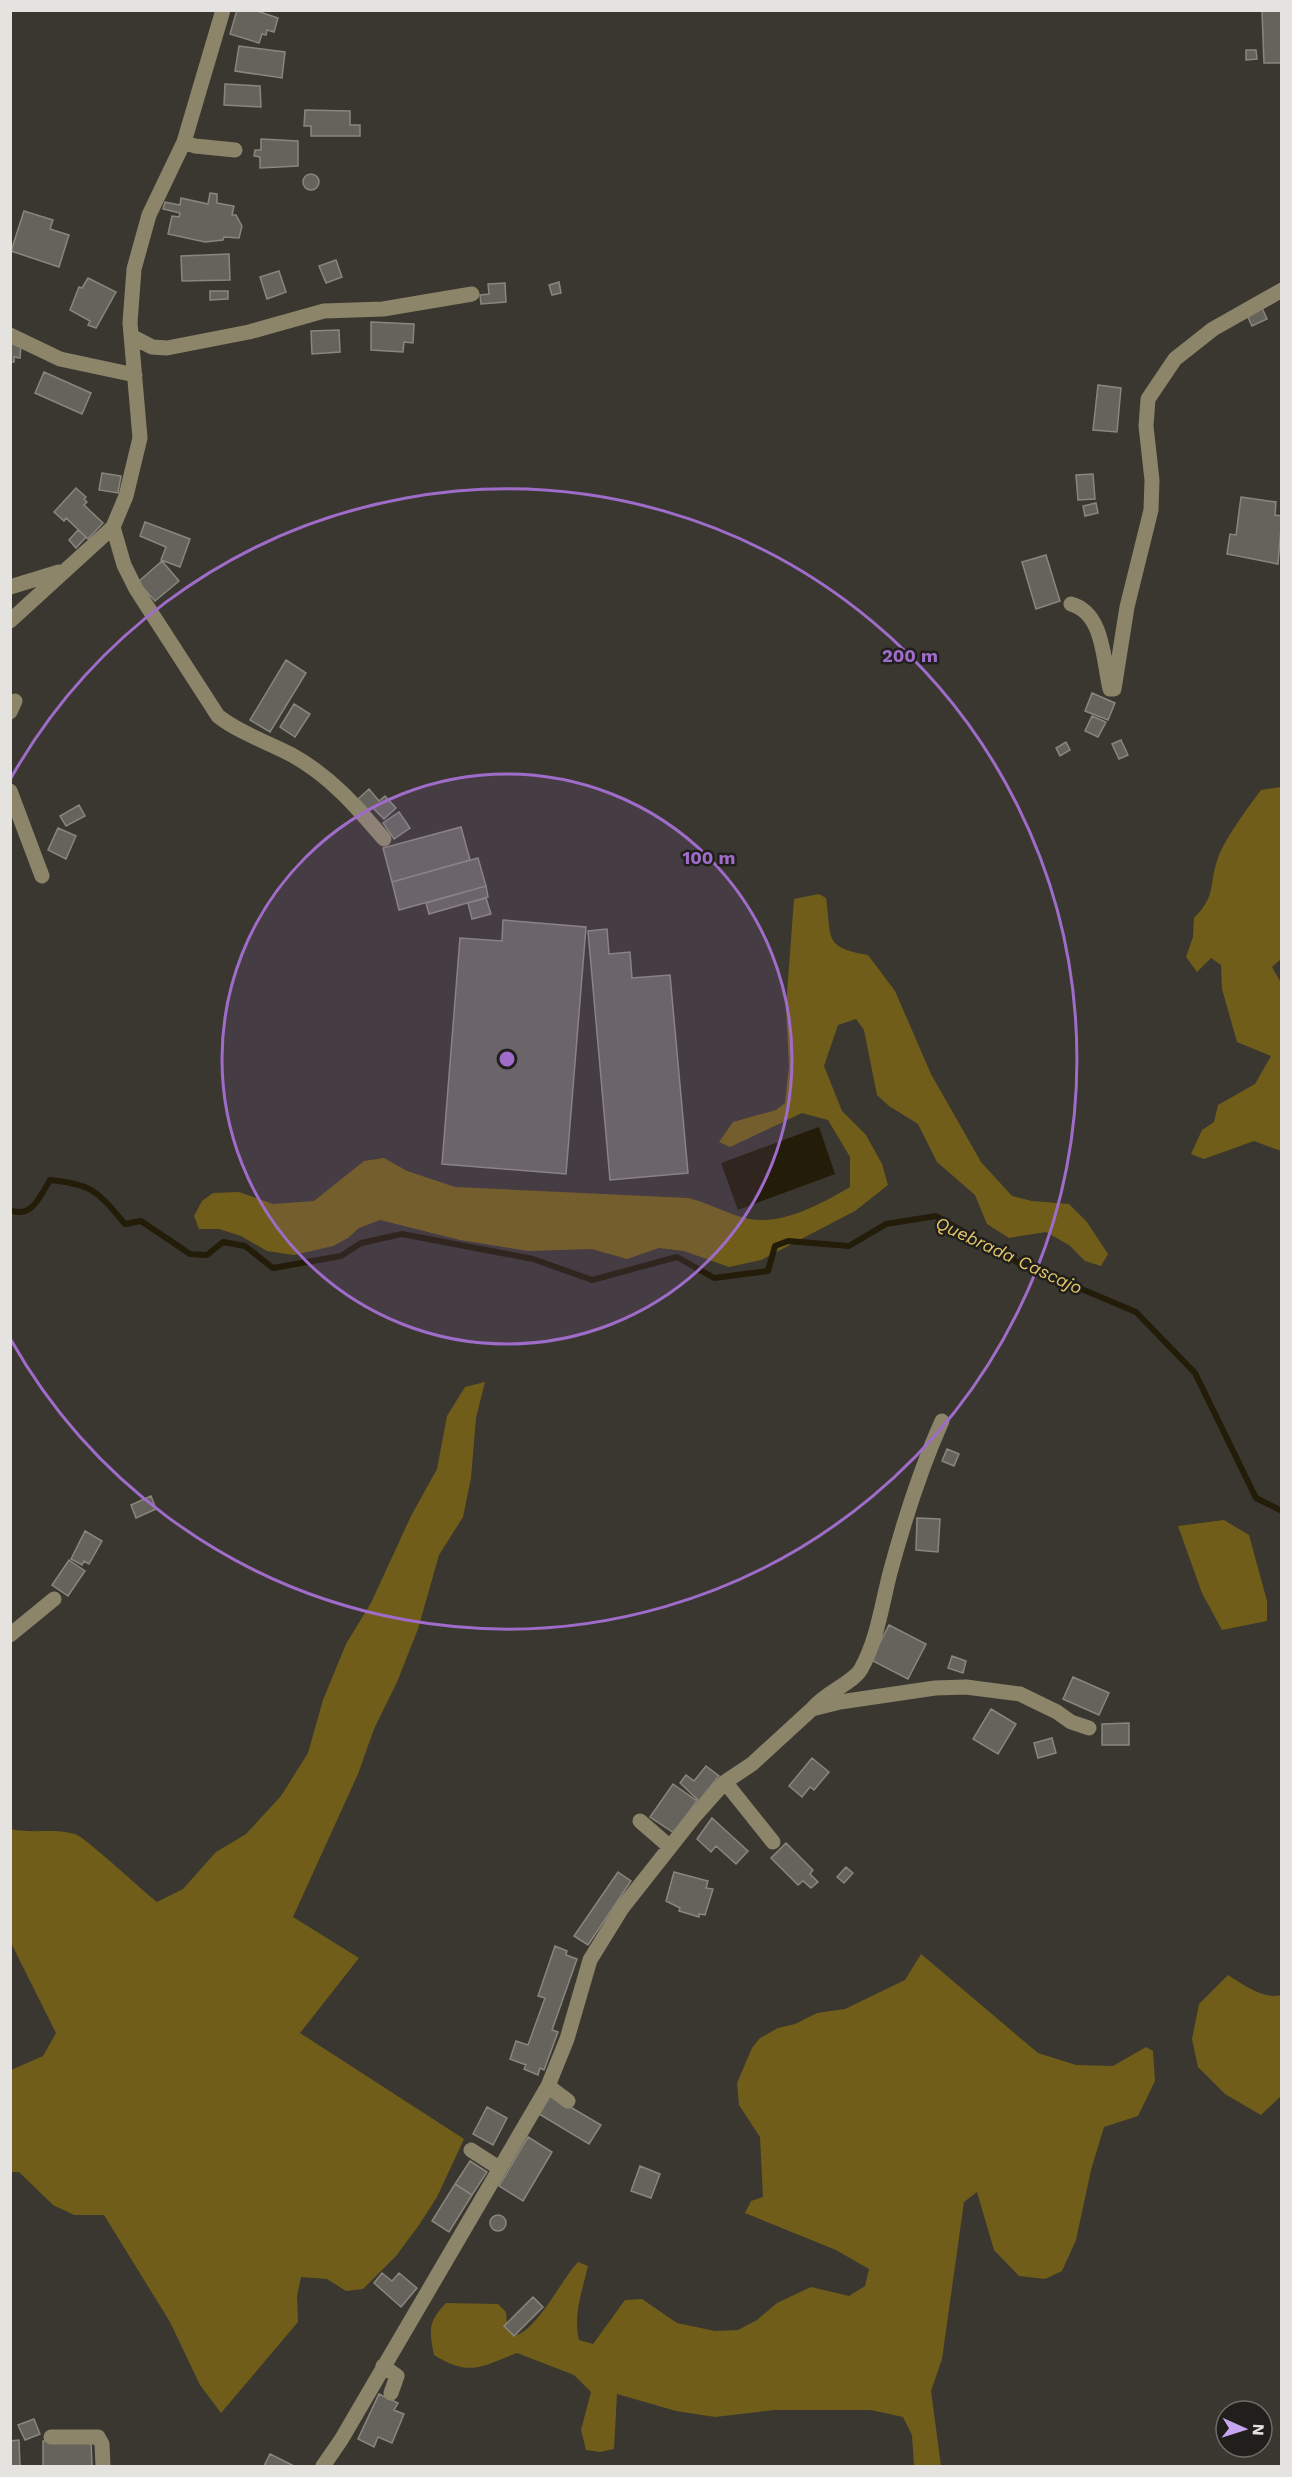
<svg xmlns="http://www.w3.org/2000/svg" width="1292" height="2477" font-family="'Work Sans',sans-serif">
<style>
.green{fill:#705d19}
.water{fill:#231c08}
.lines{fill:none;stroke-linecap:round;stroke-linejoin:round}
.stream{stroke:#231c08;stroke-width:6}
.building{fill:#65635b;stroke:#88867d;stroke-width:1.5}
.minor{stroke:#8d856a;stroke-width:15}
.ring{fill:none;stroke:#a06cca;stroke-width:3}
.labels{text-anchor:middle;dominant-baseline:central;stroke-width:5;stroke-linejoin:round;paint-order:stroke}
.water-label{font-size:18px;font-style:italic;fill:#e5c76a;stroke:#201f1b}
.centre{fill:#a06cca;stroke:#201f1b;stroke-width:3}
.ring-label{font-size:18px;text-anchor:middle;font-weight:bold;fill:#a06cca;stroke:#201f1b;stroke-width:5;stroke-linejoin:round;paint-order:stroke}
</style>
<rect width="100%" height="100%" fill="#3a3730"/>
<path class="green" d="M1281 787V959L1272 967 1281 983V1151L1254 1141 1204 1159 1191 1154 1202 1130 1214 1122 1218 1105 1255 1084 1271 1056 1237 1042 1222 989 1221 965 1211 958 1197 972 1186 957 1193 937 1194 918C1217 895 1208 886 1218 858 1224 840 1249 806 1261 790Z
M819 894 826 898C832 939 823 947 868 955L895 991 931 1074 981 1162 1012 1196 1032 1201 1069 1204 1087 1222 1108 1254 1101 1266 1085 1261 1069 1245 1046 1232 1009 1238 987 1224 975 1195 937 1162 918 1124 889 1106 877 1095 864 1030 856 1019 838 1025 824 1066 842 1111 866 1135 882 1164 888 1185 855 1211 786 1247 761 1260 729 1267 684 1251 659 1248 627 1259 592 1249 528 1251 460 1240 380 1220 359 1228 348 1238 333 1246 294 1255 267 1251 241 1236 219 1229H199L194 1216 202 1201 213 1193 239 1192 273 1204 314 1201 364 1161 384 1158 407 1171 455 1187 688 1198C709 1203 725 1213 745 1218 780 1227 821 1204 850 1187V1157L828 1120 802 1113 730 1147 719 1142 733 1122 776 1110 785 1103 789 1066 786 1007 794 899Z
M485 1382 476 1418 471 1478 463 1517 439 1555 418 1629 397 1682 374 1729 358 1774 293 1917 359 1958 300 2033 464 2139 437 2197 419 2225 396 2256 363 2289 346 2291 327 2279 301 2277 297 2296 298 2322 221 2413 200 2385 170 2322 104 2215H74L53 2205 19 2172H11V2070L43 2056 56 2033 11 1943V1829C32 1834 53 1828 75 1834 84 1836 144 1892 157 1902L183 1889 216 1852 246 1834 281 1796 308 1753 323 1700 346 1644 371 1603 411 1516 437 1469 447 1416 465 1387Z
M1224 1520 1249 1535 1267 1601V1621L1222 1630 1202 1593 1178 1526Z
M921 1954 1038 2053 1076 2065 1113 2066 1146 2047 1153 2051 1155 2081 1138 2116 1104 2127 1091 2170 1076 2240 1062 2271 1045 2279 1019 2276 994 2250 977 2192 964 2202 942 2359 931 2391 941 2466H914L912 2435 903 2417 871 2410H774L715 2417 676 2411 617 2394 614 2449 600 2452 586 2450 581 2430 591 2392 574 2375 517 2353C480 2367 470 2377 434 2355 429 2330 428 2322 446 2303L498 2304 506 2312 507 2325 514 2336C537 2331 561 2280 578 2262L588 2266C582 2292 573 2314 579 2340L593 2344 625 2300 642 2299 677 2323 715 2331 738 2330 757 2320 777 2303 811 2287 849 2296 865 2286 869 2269 836 2250 745 2213 751 2201 763 2197 760 2137 739 2105 737 2083 752 2048 760 2038 778 2028 795 2024 817 2013 845 2009 905 1980Z
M1228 1975C1242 1984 1264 2000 1281 1995V2096L1261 2115 1225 2094 1198 2067 1192 2039 1199 2004Z"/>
<path class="water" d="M819 1127 835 1174 738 1210 721 1163Z"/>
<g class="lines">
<path class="stream" d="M10 1210C32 1219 40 1196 50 1180 93 1184 98 1192 125 1224L141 1221 190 1254 207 1255 223 1242 245 1246 273 1268 341 1256 361 1243 402 1234 533 1259 592 1280 677 1257 714 1278 768 1271 775 1246 788 1241 849 1246 886 1224 936 1216 1015 1261 1136 1312 1195 1373 1256 1498 1282 1511"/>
</g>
<path class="building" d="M237 10H254L278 18 274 32 267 30 266 35 262 34 259 43 230 34Z
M1282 10V63H1264L1262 11Z
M239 46 285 52 282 78 235 71Z
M1246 50H1256L1257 59 1246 60Z
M225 84 260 86 261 107 224 105Z
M305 110 350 111V125H360V136H311V126H304Z
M261 139 298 141V166L260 168V157L254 156 255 150H261Z
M303 182a8 8 0 1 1 16 0a8 8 0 1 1-16 0Z
M210 193 217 194V203L234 206 232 215H236L242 226 239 238 224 237 223 240 205 242 168 234 172 216 179 217 180 213 163 209 165 202 180 205 181 198 208 204Z
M24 211 53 220 50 229 69 235 59 267 11 251Z
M229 254 230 280 182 281 181 256Z
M336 260 342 277 326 283 319 266Z
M279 271 286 292 267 299 260 277Z
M88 278 116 292 96 328 88 325 90 321 70 310 79 287 82 288Z
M559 282 561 293 552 295 549 285Z
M505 283 506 302 481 304 480 295 489 294 488 284Z
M210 291H228V299L210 300Z
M1262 308 1267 319 1252 326 1247 315Z
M371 322 414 324 413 343 404 342 403 352 371 350Z
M339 330 340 352 312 354 311 331Z
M10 344H21L20 358 14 357V362H10Z
M44 372 91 393 82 414 35 393Z
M1098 385 1121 388 1117 432 1093 430Z
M102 473 121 476 118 493 99 490Z
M1093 474 1095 499 1078 500 1076 475Z
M76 488 86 497 84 499 87 502 84 505 103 523 88 539 66 518 64 521 54 512Z
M1241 497 1276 502 1275 515 1282 516 1278 564 1227 554 1230 534 1236 535Z
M1096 503 1098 513 1085 516 1083 506Z
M145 522 190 539 180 567 161 560 166 547 140 536Z
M78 530 86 537 76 548 69 540Z
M1046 555 1060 601 1036 609 1022 562Z
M162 561 179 581 155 601 138 582Z
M286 660 306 673 270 732 250 720Z
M1092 693 1115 703 1108 720 1085 711Z
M294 704 310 714 295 737 280 727Z
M1092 716 1106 722 1098 737 1085 731Z
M1121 740 1128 755 1119 759 1112 744Z
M1066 742 1070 750 1060 756 1056 748Z
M369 789 379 801 385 796 396 808 384 819 373 808 369 811 358 799Z
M79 805 85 816 66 826 60 816Z
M399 812 410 828 394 839 383 823Z
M461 827 470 860 392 882 383 848Z
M58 828 76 836 66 859 48 850Z
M478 858 486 886 399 910 392 882Z
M486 886 488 897 429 914 426 903Z
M486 898 491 914 472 919 468 903Z
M503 920 586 927 566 1174 442 1164 460 938 502 941Z
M607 929 609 954 630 952 632 978 670 975 688 1173 610 1180 588 931Z
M947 1449 959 1454 954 1466 942 1461Z
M151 1496 156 1509 136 1518 131 1505Z
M917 1518 940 1519 938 1552 916 1550Z
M85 1531 102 1541 89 1564 84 1561 82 1565 71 1559Z
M69 1560 85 1571 68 1596 52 1585Z
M889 1625 926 1644 908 1679 871 1660Z
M952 1656 966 1661 963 1673 948 1668Z
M1073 1677 1109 1693 1099 1715 1063 1699Z
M991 1709 1016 1724 998 1754 973 1739Z
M1129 1723V1745H1102V1724Z
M1052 1738 1056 1753 1038 1758 1034 1743Z
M812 1758 829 1772 814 1790 810 1787 802 1797 789 1786Z
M706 1766 719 1776 699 1801 680 1783 686 1775 694 1781Z
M673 1784 697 1801 674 1833 650 1817Z
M712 1818 748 1851 736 1864 716 1846 711 1852 697 1839Z
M786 1843 813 1870 810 1874 818 1882 811 1888 803 1881 798 1885 771 1858Z
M846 1867 853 1873 844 1883 837 1877Z
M618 1872 631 1881 588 1945 574 1936Z
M674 1872 708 1881 706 1888 713 1889 705 1915 699 1914V1917L679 1911 680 1908 666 1901Z
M555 1946 567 1951 566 1955 577 1959 552 2030 558 2032 544 2070 540 2068 538 2075 524 2069 526 2065 510 2059 516 2041 528 2045 545 1998 538 1996Z
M550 2095 601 2125 589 2144 539 2114Z
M487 2107 507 2118 493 2145 473 2134Z
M528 2137 552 2152 523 2201 499 2186Z
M470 2161 487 2172 472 2195 455 2184Z
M640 2166 660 2174 651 2198 631 2191Z
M455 2184 472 2195 449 2232 432 2221Z
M490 2223a8 8 0 1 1 16 0a8 8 0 1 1-16 0Z
M382 2273 392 2281 399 2273 417 2288 401 2307 374 2283Z
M533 2297 543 2307 514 2336 504 2326Z
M379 2394 398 2403 394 2410 404 2414 392 2443 378 2437 374 2447 358 2439Z
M34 2419 40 2434 25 2440 18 2425Z
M19 2440 20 2466H10V2441Z
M43 2441H91L92 2466H43Z
M270 2454 294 2466H264Z"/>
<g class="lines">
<path class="minor" d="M184 142 195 146 235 150
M10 335 60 359 135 375
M131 336 152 347 167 348 249 332 324 311 383 309 472 294
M113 527 124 565 136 589 218 716C240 733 267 742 292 755 330 776 356 806 384 839
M10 587 59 572
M1071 604C1104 613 1103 660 1110 689H1114L1127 607 1151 510 1152 480 1146 426 1148 399 1175 359 1213 329 1282 290
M10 621 113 527 126 496 140 438 130 323 134 269 149 215 184 142 223 10
M10 712 15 701
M10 791 42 876
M10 1635 54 1599
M812 1709C826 1692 853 1683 861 1669 877 1641 882 1604 890 1573 904 1521 920 1470 942 1421
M725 1782 773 1842
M640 1821 670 1847
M548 2086 568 2101
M471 2150 499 2168
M383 2366 397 2376 391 2393
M51 2437H98L102 2444 103 2466
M323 2466 341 2440 548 2086 567 2039 590 1960 622 1908 693 1818 725 1782 752 1764 812 1709 840 1702 935 1688 966 1687 1020 1694 1057 1712 1071 1722 1089 1728"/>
</g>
<circle cx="507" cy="1059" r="285" fill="#a06cca" fill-opacity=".12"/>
<g class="ring">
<circle cx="507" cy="1059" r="285"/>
<path d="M11 778A570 570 0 1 1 11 1340"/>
</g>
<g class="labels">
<g class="water-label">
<text transform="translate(1009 1255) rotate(25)">Quebrada Cascajo</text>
</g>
</g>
<circle cx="507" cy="1059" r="9" class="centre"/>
<g class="ring-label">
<text x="910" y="662">200 m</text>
<text x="709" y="864">100 m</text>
</g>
<rect width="1292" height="2477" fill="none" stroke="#e5e3df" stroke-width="24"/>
<g transform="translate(1244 2429) rotate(93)"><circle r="28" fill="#201f1b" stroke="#6f6d69" stroke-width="1.5"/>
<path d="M0-4.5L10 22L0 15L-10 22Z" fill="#c5a7f1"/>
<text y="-9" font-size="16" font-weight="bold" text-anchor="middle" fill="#e5e3df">N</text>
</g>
</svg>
